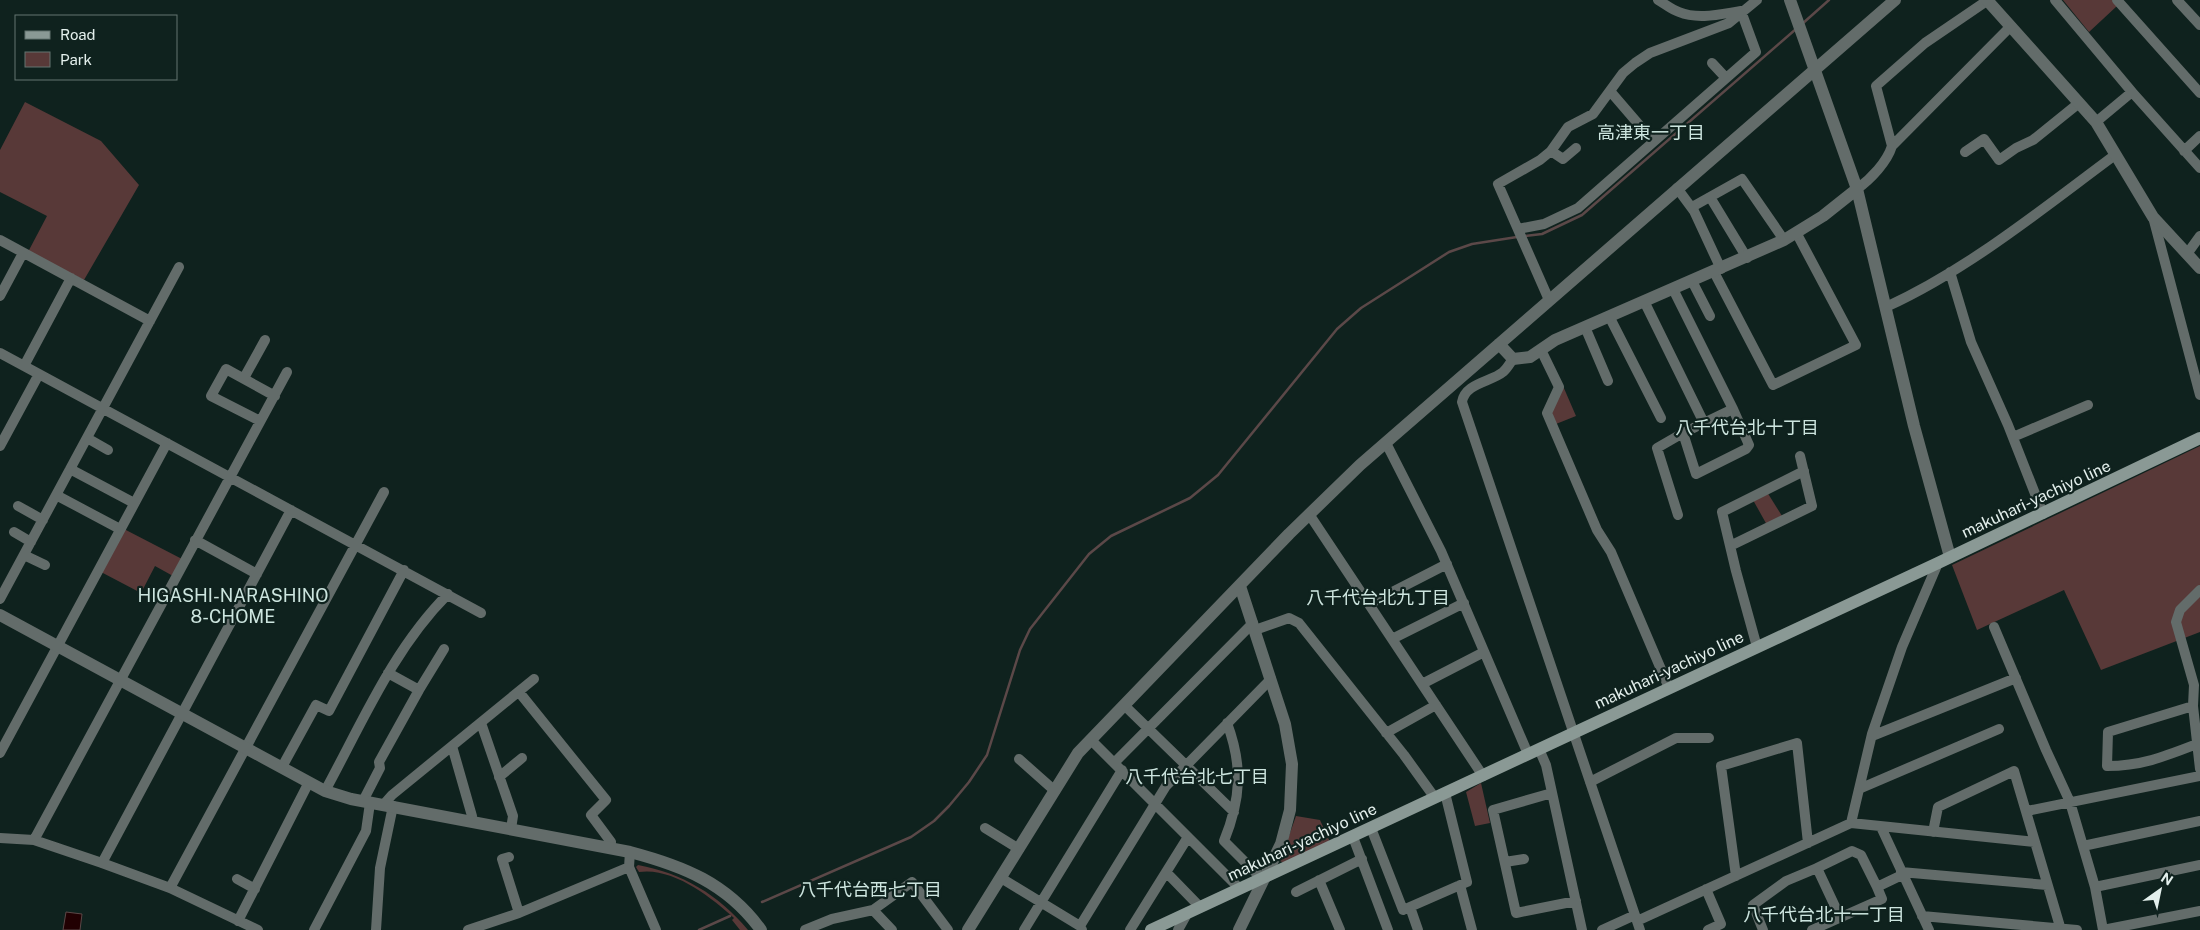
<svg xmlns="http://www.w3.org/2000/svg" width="2200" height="930" font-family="'Public Sans','Noto Sans JP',sans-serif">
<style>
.green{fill:#583938}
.water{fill:#210002;stroke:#5b4848}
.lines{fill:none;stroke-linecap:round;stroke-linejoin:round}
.stream{stroke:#5b4848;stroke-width:2.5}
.minor{stroke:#636c6a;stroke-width:10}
.tertiary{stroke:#636c6a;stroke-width:12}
.secondary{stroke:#8a9995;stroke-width:12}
.labels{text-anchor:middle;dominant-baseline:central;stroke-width:4.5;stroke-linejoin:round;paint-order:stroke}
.street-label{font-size:16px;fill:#e3efec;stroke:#0f221e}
.neighbourhood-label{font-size:18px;fill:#cde5df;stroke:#0f221e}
</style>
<rect width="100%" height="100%" fill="#0f221e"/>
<path class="green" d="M2063 0H2112L2117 6 2089 32Z
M25 102 101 141 139 185 84 280 28 252 47 216 0 192V150Z
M1563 386 1576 416 1556 424 1551 412Z
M2200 446V632L2101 670 2064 590 1977 630 1952 565Z
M1767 492 1782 516 1767 525 1753 500Z
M124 529 182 559 173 576 155 566 141 593 101 572Z
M1481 783 1490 823 1475 826 1466 792Z
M1296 816 1320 820 1330 842 1284 863 1280 861Z
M638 865C682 873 719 895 748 930H740L732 920 734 918C711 897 673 867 639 872L636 867Z"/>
<path class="water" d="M66 912 82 914 80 930H63Z"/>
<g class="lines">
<path class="stream" d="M1802 24 1829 0
M1525 236 1542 234 1582 215 1796 29
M762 902 911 837 934 821 949 806 969 782 987 755 1020 650 1030 629 1089 554 1111 536 1190 498 1218 475 1337 329 1361 308 1449 252 1472 244 1517 237
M699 930 730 916"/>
<path class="minor" d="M1658 0C1665 4 1672 10 1679 12 1698 20 1721 14 1741 11
M2055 0 2132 92 2200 168
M2117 0 2200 93
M2177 0 2200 25
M1712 63 1726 78
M1610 91 1653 141
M2096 122 2132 92
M1892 146 1876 86 1925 43 1988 0
M1551 151 1563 159 1576 148
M2184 151 2200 136
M1965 152 1984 139 1999 160 2016 148 2033 140 2079 103
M1677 188 1694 211 1721 269
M1857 189C1871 179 1887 162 1892 146L2011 26
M1710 197 1747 258
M1692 207 1742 179 1784 240
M2153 217 2200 395
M1518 229 1544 224 1578 208 1756 52 1741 11
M0 240 150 321
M2187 254 2200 236
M1714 272 1773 385 1856 345 1797 234
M1950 272 1971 342 2008 425 2043 514
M1692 281 1710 316
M1673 289 1733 409 1749 445 1746 449 1696 474 1683 433 1733 409
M0 296 23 253
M1549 300 1498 184 1540 160 1551 151 1568 127 1593 114 1623 73 1635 63 1650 53 1729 23 1757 0
M1644 301 1704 423
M1886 307C1969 269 2042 209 2115 155
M1609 316 1661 418
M1585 327 1608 381
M1541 350 1559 387 1547 413 1597 530 1611 552 1669 688
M0 353 481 613
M1513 359C1510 363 1507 369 1503 372 1491 382 1465 383 1462 402L1640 930
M24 366 71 278
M244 378 265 340
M260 421 211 396 226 369 275 396
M2013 437 2088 405
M87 438 108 450
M1386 443 1441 551 1528 754
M0 446 39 374
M70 469 134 503
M56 495 120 529
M18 506 43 520
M1309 514 1483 776
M1678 515 1657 448 1683 433
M14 532 31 542
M195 540 257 574
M1730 546 1812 506 1800 456
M24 555 45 565
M2200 590 2180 610 2176 622 2194 685 2193 706 2200 769
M0 599 179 267
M1369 604 1447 564
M1994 627 2046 750 2070 802 2095 887 2103 930
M1255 630 1289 618 1299 623 1404 755 1435 798
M1392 639 1464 603
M1757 647 1736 571 1722 512 1804 471
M388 673 419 690
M1422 684 1484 652
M519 692 606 800 591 815 611 842 608 848
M1124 705 1234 812
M2193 706 2108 732 2107 766C2142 766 2166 756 2197 744
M481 723 513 816 511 829
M1227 723C1243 766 1241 799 1224 841L1257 874 1266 878
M1386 733 1436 705
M1872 736 2016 678
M1091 740 1240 889
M452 746 472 816 471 821
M1539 749 1546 765 1582 930
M0 753 167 443
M1019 759 1055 791
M1114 763 1253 623
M282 767 316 705 329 711 404 570
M499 777 522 758
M1590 782 1676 738H1709
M1859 789 1999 729
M325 791C362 723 393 649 448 594
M1552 793 1493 810 1516 913 1576 901
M363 801 380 768 379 762 419 690 444 649
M384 804 392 795 534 679
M2027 811 2200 776
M1851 823 1872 734 1902 647 1938 563
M1881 827 1929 930
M985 828 1019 849
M1371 828 1403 910 1467 882 1445 793
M1933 832 1938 807 2014 771 2061 930
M1353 837 1388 930
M0 838 34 840 102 863 170 888 258 930
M34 840 287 372
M2083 846 2200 821
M630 852 629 867 656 930
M509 857 502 859 519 913
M1505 862 1524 859
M102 863 291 510
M1817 868 1852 851 1861 855 1877 887
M1166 872 1200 907
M1901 872 2047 885
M1736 876 1721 766 1797 743 1808 843
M1001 878 1080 926 1082 930
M237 879 255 889
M1319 880 1340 930
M1460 885 1472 930
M2095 887 2200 865
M170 888 384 492
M1706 889 1721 924 1708 930
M1296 892 1362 859
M1410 907 1418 930
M873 910 892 930
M1922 916 2077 930
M238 921 309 782
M1637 921 1851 823 2035 842
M1080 926 1166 786 1271 679
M314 930 366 831 370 803
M376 930 380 868 393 806
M468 930 519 913 629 867
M805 930 832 919 873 910 912 882 948 930
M1024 930 1122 770
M1130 930 1188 837
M1178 930 1188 912
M1602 930 1635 915
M1763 930 1753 905 1786 881 1817 868 1840 917
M1812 930 1882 899 1877 887 1902 875
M2103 930 2200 911"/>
<path class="tertiary" d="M1790 0 1857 189 1914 426 1950 557
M1987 0 2096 122 2153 217 2200 268
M1499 344 1513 359 1530 357 1555 340 1784 240 1823 216 1857 189
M0 615 325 791 351 799 630 852C683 866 727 883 761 930
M968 930 1078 753 1289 534 1360 465 1895 0
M1239 930 1281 844 1290 810 1292 764 1285 724 1240 586"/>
<path class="secondary" d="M1151 930 1938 563 2200 438"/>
</g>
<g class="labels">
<g class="street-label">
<text transform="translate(2036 499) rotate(-25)">makuhari-yachiyo line</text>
<text transform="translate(1669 670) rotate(-25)">makuhari-yachiyo line</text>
<text transform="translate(1302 842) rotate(-25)">makuhari-yachiyo line</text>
</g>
<g class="neighbourhood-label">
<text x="1651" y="132">高津東一丁目</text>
<text x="1747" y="427">八千代台北十丁目</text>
<text x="233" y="595">HIGASHI-NARASHINO<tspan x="233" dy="21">8-CHOME</tspan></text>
<text x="1378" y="597">八千代台北九丁目</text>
<text x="1197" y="776">八千代台北七丁目</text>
<text x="870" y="889">八千代台西七丁目</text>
<text x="1824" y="914">八千代台北十一丁目</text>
</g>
</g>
<rect x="15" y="15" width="162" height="65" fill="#0f221e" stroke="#647470"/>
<rect x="25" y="31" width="25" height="8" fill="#8a9995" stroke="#647470"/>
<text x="60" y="40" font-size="15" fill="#e3efec">Road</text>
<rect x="25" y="52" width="25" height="15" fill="#583938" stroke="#647470"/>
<text x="60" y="65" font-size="15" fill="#e3efec">Park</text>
<g transform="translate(2160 890) rotate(33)" stroke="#0f221e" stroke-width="4" paint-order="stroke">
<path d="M0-4L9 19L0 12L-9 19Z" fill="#e3efec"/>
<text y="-8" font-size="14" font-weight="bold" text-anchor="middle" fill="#e3efec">N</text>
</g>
</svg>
